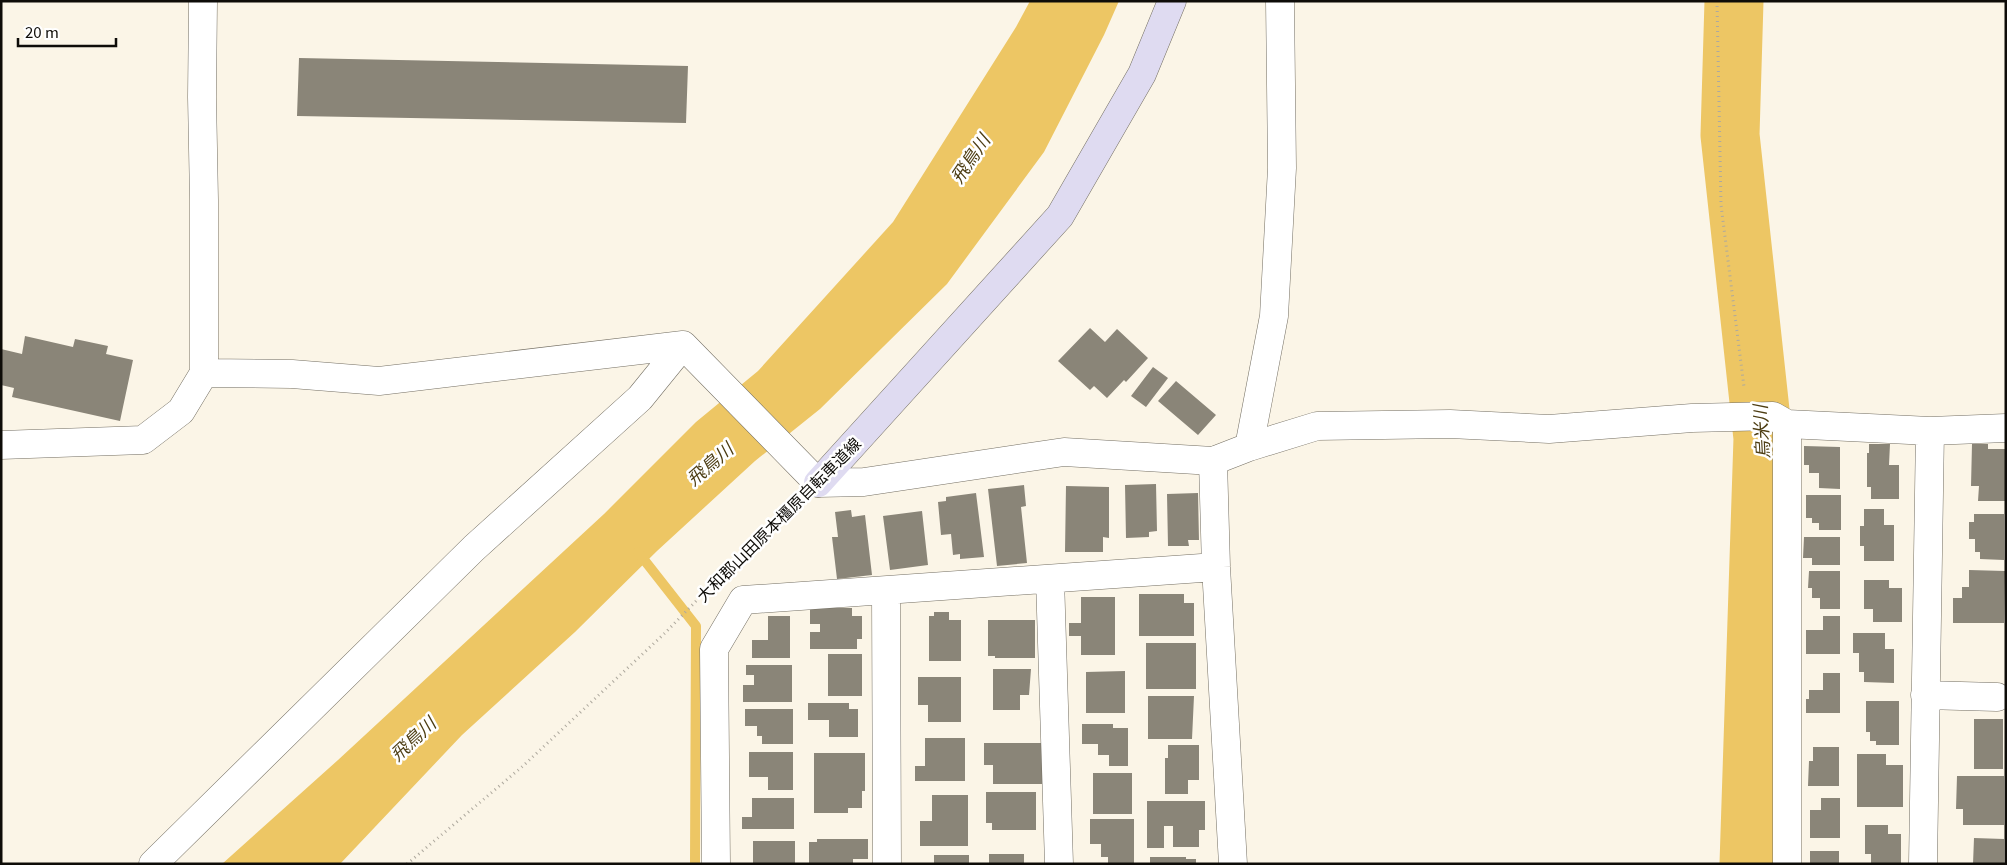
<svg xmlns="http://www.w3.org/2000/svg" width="2007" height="865" font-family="Georgia,'Noto Sans JP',serif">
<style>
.water{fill:#edc664}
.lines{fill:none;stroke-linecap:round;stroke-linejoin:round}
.stream{stroke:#edc664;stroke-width:10}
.river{stroke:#edc664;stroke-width:59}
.building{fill:#8a8578}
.minor-casing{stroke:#746f63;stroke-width:29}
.secondary-casing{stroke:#746f63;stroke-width:29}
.path{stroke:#aea99e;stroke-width:3;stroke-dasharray:1 4;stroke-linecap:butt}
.minor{stroke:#fff;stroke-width:28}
.secondary{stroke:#dfdbf1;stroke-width:28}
.labels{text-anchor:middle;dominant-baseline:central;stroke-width:5;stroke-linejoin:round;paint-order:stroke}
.street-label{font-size:16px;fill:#0e0c08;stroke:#fff}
.water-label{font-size:18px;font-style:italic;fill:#4d3d13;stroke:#fff}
</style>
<rect width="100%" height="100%" fill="#fbf5e7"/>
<path class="water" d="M1030 1H1119L1104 35 1044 152 947 284 820 409 755 461 657 551 575 632 462 735 340 864H222L338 760 604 514 696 422 758 371 893 222 1016 27Z"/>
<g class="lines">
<path class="stream" d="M638 552 696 626 695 864"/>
<path class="river" d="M1734 1 1730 135 1763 438 1749 864"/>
</g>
<path class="building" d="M299 58 688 66 686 123 297 116Z
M1090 328 1105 342 1117 329 1148 358 1126 382 1124 380 1107 398 1094 386 1090 390 1058 361Z
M25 336 73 347 75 339 108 346 106 354 133 360 120 421 12 397 14 388 1 385V349L22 354Z
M1153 367 1168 378 1146 407 1131 396Z
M1176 381 1216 415 1198 435 1158 401Z
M1869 444H1890L1889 465H1899V499H1871V487H1867V453H1869Z
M1972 444H1988V449H2005V501H1978L1979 486H1971Z
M1804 446 1840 447V489L1819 488V473H1809V465H1804Z
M1156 484 1157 531 1149 532V537L1126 538 1125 485Z
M1024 485 1026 506 1021 507 1027 563 997 566 988 489Z
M1066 486 1109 487V538L1103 537V552H1065Z
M976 493 984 557 960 559V554L953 555 951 534 941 535 938 502 946 501V497Z
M1198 493 1199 540H1188L1189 546H1168L1167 494Z
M1806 495H1841V530H1819V523H1812V518H1806Z
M1864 509H1884V525H1894V561H1864V546H1860V526H1864Z
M851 510 852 517 865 515 872 575 837 579 832 537H838L835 512Z
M922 511 928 565 890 570 883 516Z
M1974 514H2004V560L1980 559V552H1975V539H1969V522H1974Z
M1804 537H1840V565H1812V558H1803Z
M1969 570 2005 571 2004 623H1953V598H1962V587H1969Z
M1809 571H1840V609H1820V598H1812V588H1808Z
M1864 580H1889V588H1902V622H1873V609H1864Z
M1139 594H1184V603H1194V636H1139Z
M1081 597H1115V655H1081V636H1069V623H1081Z
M810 608H852V616H862V639H857V649H810V632H820V624H810Z
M934 612H949V620H961V661H929V616H934Z
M768 616H790V658H752V640H768Z
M1823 616H1840V654H1806V630H1823Z
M988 620H1035V658H995V656H988Z
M1853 633H1885V649H1894V683L1864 682V672H1859V653H1853Z
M1146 643H1196V689H1146Z
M828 654H862V696H828Z
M746 665H792V702H743V685H754V675H746Z
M993 669H1031L1029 695H1020V710H993Z
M1125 671V713H1086V672Z
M1823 673H1840V713H1806V699H1809V690H1823Z
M918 677H961V722H928V705H918Z
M1148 696H1194L1192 739H1148Z
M1866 701H1899V745H1876V741H1870V732H1866Z
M808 703H849V709H858V737H829V720H808Z
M745 709H793V744H762V736H757V726H745Z
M1974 719H2003V769H1974Z
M1082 724H1113V728H1128V766H1109V755H1098V744H1082Z
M925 738H965V781H915V766H925Z
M984 743H1042V784H993V765H984Z
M1168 745H1199V780H1188V794H1165V758H1168Z
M1813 747H1839V786H1808L1809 761H1813Z
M749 752H793V790H768V777H749Z
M814 753H865V791H862V808H848V813H814Z
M1857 754H1886V765H1903V807H1857Z
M1093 773H1132V814H1093Z
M1957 776H2004V825H1963V809H1956Z
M986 792H1036V830H992V823H986Z
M932 795H968V846H920V821H932Z
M752 798H794V829H742V817H752Z
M1821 798H1840V838H1810V810H1821Z
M1147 801H1205V830H1199V847H1173V826H1164V848H1147Z
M1090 819H1134V864H1108V857H1101V844H1090Z
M1865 825H1888V834H1901V864H1871V854H1865Z
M1974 838 2004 839V864H1973Z
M817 839H868V859H853V864H809V842H817Z
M753 841H795V864H753Z
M1810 851H1839V864H1810Z
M989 854H1024V864H989Z
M934 855H969V864H934Z
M1150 857H1186V859H1196V864H1150Z"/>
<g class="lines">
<g class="minor-casing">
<path id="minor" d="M204 373 292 374 379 381 683 345 818 483 864 482 1064 452 1213 461 1249 447 1317 426 1450 424 1549 429 1692 418 1773 416 1787 424 1930 431 2006 428
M1787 424V864
M1 445 143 440 181 411 204 373V200L202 97 203 1
M1249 447 1274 316 1282 168 1280 1
M1213 461 1216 567 1233 864
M1050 579 1059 864
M886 591 887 864
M1925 695 1997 697
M153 864 474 548 640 398 683 345
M716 864 714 649 743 600 1216 567
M1923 864 1930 431"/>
</g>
<g class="secondary-casing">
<path id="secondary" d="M818 483 1060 216 1142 74 1172 1"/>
</g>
<path class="path" d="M1717 1 1721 205 1744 387
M407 864 523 766 665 633 771 524 795 503"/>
<use href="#minor" class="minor"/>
<use href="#secondary" class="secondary"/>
</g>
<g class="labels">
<g class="street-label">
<text transform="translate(778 519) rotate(-45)">大和郡山田原本橿原自転車道線</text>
</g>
<g class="water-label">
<text transform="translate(969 158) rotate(-56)">飛鳥川</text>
<text transform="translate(1760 432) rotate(-93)">烏米川</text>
<text transform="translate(709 463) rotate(-41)">飛鳥川</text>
<text transform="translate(412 738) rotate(-43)">飛鳥川</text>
</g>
</g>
<rect width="2007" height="865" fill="none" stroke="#0e0c08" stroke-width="5"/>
<path d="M18 38v8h98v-8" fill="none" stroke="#0e0c08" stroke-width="2.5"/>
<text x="25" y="38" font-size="15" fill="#0e0c08" stroke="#ffffff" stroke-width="4" paint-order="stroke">20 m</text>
</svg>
